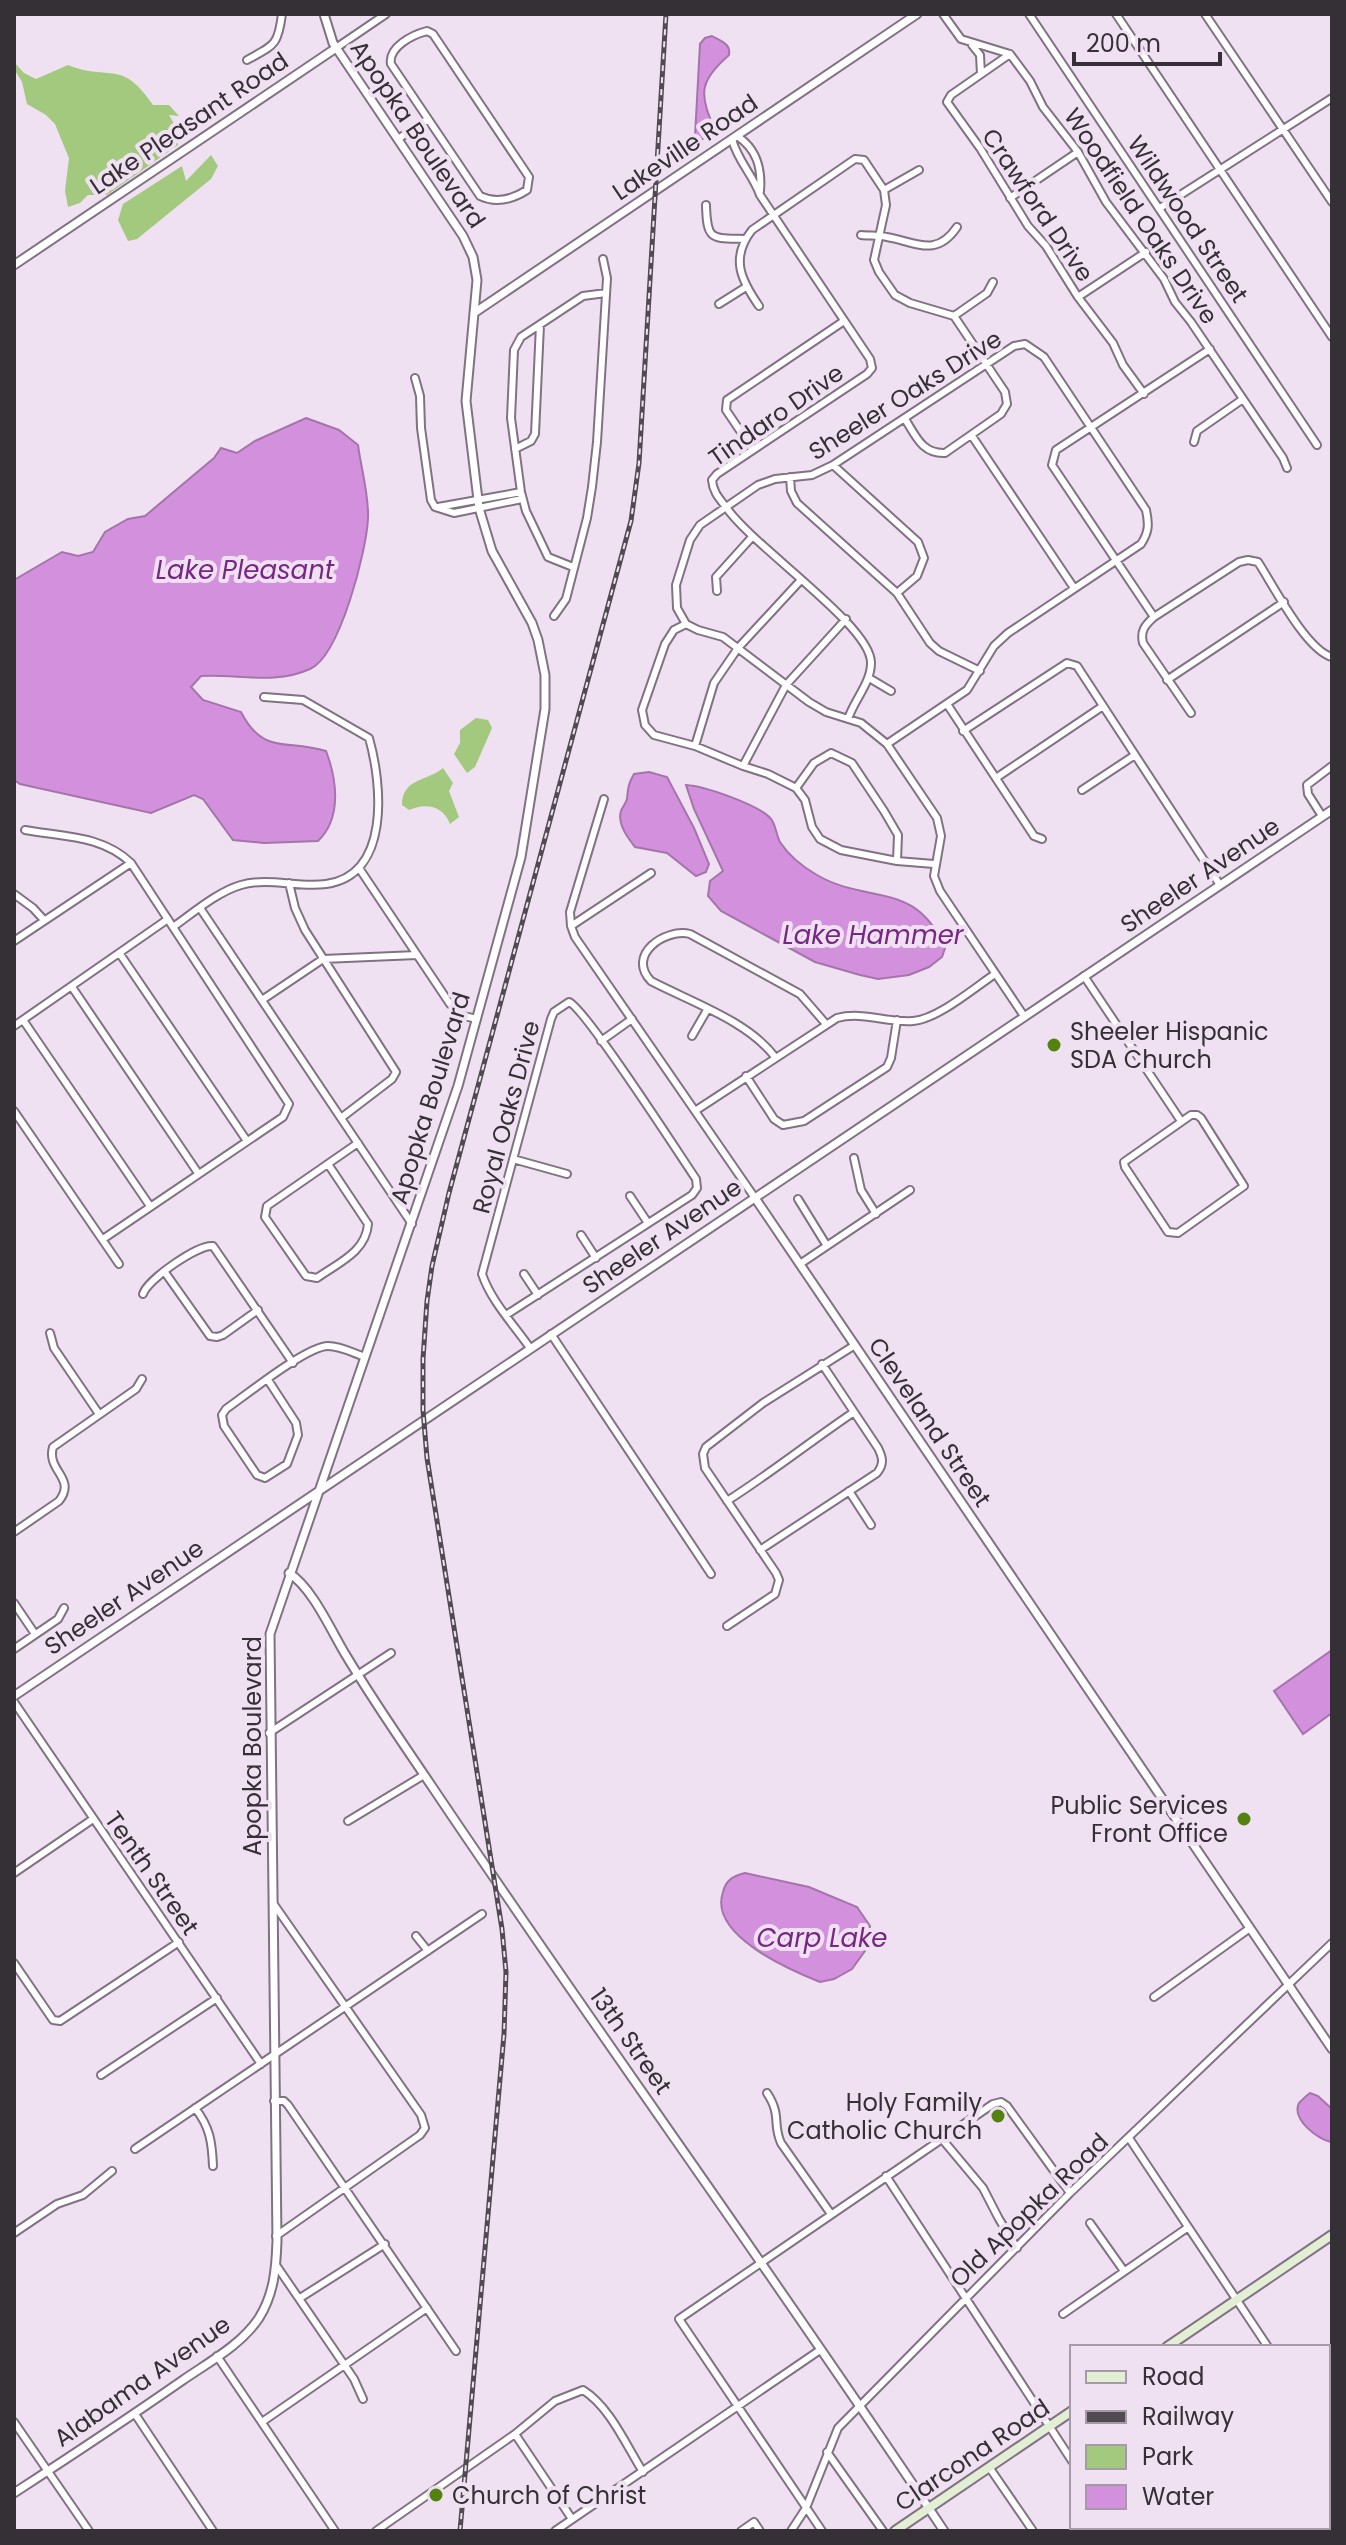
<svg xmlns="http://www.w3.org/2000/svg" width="1346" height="2545" font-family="Poppins,sans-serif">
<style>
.green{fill:#a2c97d}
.water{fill:#d391dd;stroke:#a474ab;stroke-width:2}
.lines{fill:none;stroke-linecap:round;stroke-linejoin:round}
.minor-casing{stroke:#807282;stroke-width:10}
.tertiary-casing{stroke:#807282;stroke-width:11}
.secondary-casing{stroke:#807282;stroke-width:12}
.minor{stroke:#fff;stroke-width:6}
.tertiary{stroke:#fff;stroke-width:7}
.secondary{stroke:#e2efd4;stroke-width:8}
.rail-casing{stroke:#504a51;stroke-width:5}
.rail{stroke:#f0e1f2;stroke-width:2;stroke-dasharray:6;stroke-linecap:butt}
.poi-dot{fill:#548210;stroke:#f0e1f2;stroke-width:3}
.labels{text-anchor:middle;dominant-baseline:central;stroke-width:8;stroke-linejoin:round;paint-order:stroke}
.street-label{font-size:24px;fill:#353036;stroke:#f0e1f2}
.poi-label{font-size:24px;fill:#353036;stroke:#f0e1f2;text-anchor:start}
.water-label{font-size:26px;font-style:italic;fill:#762781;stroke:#f0e1f2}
</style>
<rect width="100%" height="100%" fill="#f0e1f2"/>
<path class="green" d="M14 62 24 73 36 79 68 65C111 82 121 58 153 105H169L179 116 169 115 176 127 178 145 107 195H88L80 203 68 207 65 191 69 158 66 151 55 124 46 115 27 104 22 82 14 69Z
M211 155 218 166 211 179 137 239 128 241 118 220 123 204 182 166 186 181Z
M476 718 488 720 492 728 475 767 467 773 454 754 460 743V730Z
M443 768 453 783 449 791 459 817 450 824C443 805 425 803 409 810L402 805C402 778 428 781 443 768Z"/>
<path class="water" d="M712 36C721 41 731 44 729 55 701 80 697 93 715 129L712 135 698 141 695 136 700 44 705 38Z
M306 418 339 430 358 445C361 468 369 495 368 518 367 549 340 656 310 669 275 685 238 674 201 676L191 687 203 700 241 712C263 755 285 739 326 751 337 780 342 818 318 841L264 843 233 840 203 799 194 795 151 813 20 784 14 780V580L62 552 78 556 93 552 105 532 128 519 145 516 214 458 221 448 237 453 255 441Z
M649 772 667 777 694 828 709 864 706 872 696 876 667 853 635 847C628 838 617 824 621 811 622 808 626 803 627 799 628 789 628 784 634 774Z
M686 785C704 786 760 805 771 819 776 825 776 835 780 842 789 856 803 867 817 875 868 905 915 879 945 948L942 957 929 967 909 975 878 979 860 975 815 962 721 911 708 896 710 881 723 871 694 809Z
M1332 1650V1713L1303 1734 1274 1691Z
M745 1873 809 1887 857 1907 870 1926 867 1948 852 1969 834 1979 820 1982C790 1970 708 1935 723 1892 726 1880 733 1876 745 1873Z
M1310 2093 1318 2096 1332 2109V2142C1319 2141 1291 2119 1299 2103 1301 2101 1307 2095 1310 2093Z"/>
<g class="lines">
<g class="minor-casing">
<path id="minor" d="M943 14 961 39 1010 54 1030 81 1043 107 1078 152 1106 202 1164 279 1175 302 1191 322 1283 458 1287 468
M1029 14 1317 445
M1116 14 1332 337
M1205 14 1332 202
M427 31 433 34 529 177 527 190C513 199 497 204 480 196L391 64C388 47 412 35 427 31Z
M972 45 980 55 981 74
M336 48 386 14
M1010 54 951 95 947 102 980 148 1028 226 1046 246 1078 297 1113 343 1123 365 1144 394
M247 60C274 45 278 46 282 14
M737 136C757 149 762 168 760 191
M398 139 428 119
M732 139C737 160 753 175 760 195L870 359 872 368 867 374 717 474 712 480C713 492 719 498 726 507 752 546 872 626 871 663 871 683 854 700 848 719
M884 190 919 170
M1010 198 1078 152
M706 205C707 241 711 238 745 239
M1160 208 1332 98
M861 235C869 236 878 235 887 237 916 242 936 258 957 227
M1078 297 1146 252
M719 304 746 287
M759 306C741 280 730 258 752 230L855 159 864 160 884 190 886 205 874 260 879 272 895 295 910 303 954 316 1005 392 1007 404 1001 414 945 453C922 454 916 436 905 419
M954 316 987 293 993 282
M415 378 420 396 421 428 431 500 435 507 454 513 522 499
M972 436 1074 588
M1194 442 1197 431 1243 399
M515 449 531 441 535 434 540 325
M753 450 726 410 727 400 844 321
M833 465 918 542 924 558 917 576 897 593
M790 477 791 491 797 503 897 593 930 643 939 651 980 671
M438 507 521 492
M573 567 548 557 526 511 521 492 511 418 514 350 521 337 583 296 606 293
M717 591 716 577 752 537
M554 616 566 599 587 518 592 487 597 442 607 278 603 259
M1154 617 1052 465 1056 450 1210 349
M686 624 674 630 665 644 642 710 645 725 654 735 695 746 743 766 768 774 796 788 805 800 812 827 820 839 841 850 897 861 934 864
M869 678 891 691
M1167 680 1284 602
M947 704 1034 836 1042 839
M1191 713 1143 643C1140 631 1145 625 1154 617L1239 562 1248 560 1258 562C1273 585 1306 650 1332 657
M963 731 1067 663 1077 666 1220 885
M887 744 967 690 994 646 1008 633 1141 544C1149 532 1149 524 1146 510L1044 357 1025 344 1014 346 833 465 812 475 775 479 758 485 700 525 690 540 676 585 677 608 686 624 698 630 723 637 809 702 826 712 861 723 887 744 937 818 941 836 934 876 940 891 1024 1016
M695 746 714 683 738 648 800 581
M743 766 786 685 846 619
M996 778 1103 706
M796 788 814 763 831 753 852 763 884 811 898 835 897 861
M1082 790 1135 755
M604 799 570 912 571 926 575 937 755 1198
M1322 816 1308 794 1307 785 1332 766
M25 830C63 837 102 835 131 863L289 1104 283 1117 103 1239
M359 868 450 1004 464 1016 477 1019
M289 883 295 908 305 930 396 1072 392 1079 341 1118
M14 894 33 908 44 920
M200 908 412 1224
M571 926 651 873
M173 927C193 913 217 892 241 885 269 877 298 888 326 884 391 875 382 784 369 738L303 700 264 697
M14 941 131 863
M120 954 247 1141
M1084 976 1181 1121
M72 987 198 1173
M262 1000 323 959 417 955
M23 1020 150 1206
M14 1026 168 919
M692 1036 707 1010
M601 1041 632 1019
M775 1057C748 1021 691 1002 651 981 626 955 665 928 690 934L800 994 826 1024
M746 1076 774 1119 783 1125 804 1121 887 1067 891 1058 897 1020
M14 1111 119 1264
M695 1111 837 1018C862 1011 887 1023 913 1021 938 1019 974 988 995 974
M1191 1115H1197L1201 1118 1244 1186 1178 1233 1168 1232 1125 1167 1124 1162Z
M854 1158 861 1190 876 1214
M513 1159 567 1174
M328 1164 368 1224C366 1252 338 1263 317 1278L306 1276 265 1217 267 1206 358 1143
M630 1196 648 1223
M798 1199 827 1246
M581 1235 596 1258
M800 1264 910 1190
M164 1271 210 1336 217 1337 223 1335 258 1310
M524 1274 538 1295
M143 1294C147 1280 198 1244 213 1246L293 1363
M506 1315 692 1195 697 1188 696 1179C679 1154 585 1008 569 1002L554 1012 551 1019 482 1274C491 1301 514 1325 530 1348
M50 1333 54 1348 99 1414
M551 1334 711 1574
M268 1380 296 1423 298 1435 287 1464 265 1478 257 1475 224 1426 222 1415 226 1409C246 1395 307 1346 328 1346 341 1346 353 1353 365 1357
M849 1491 871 1525
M727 1501C771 1473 811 1441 854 1412
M14 1532 59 1501C77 1478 46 1471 53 1447L136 1389 142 1379
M760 1550 877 1473C884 1464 883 1458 878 1448L822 1364
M14 1603 35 1634
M727 1626 775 1594 779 1580 776 1573 705 1468 703 1454 706 1447 763 1403 855 1345
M14 1649 58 1619 64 1608
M14 1702 261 2064
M269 1733 391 1653
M348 1821 424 1775
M14 1873 93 1819
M273 1903 421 2115 425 2128 420 2135 276 2236
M416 1936 428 1951
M14 1963 53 2020 60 2021 179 1942
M1154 1997 1250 1928
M101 2075 217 1998
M767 2093C782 2116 772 2123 781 2143L831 2214
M274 2101H284L288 2105 456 2351
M195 2108C210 2127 212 2142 213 2166
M1129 2138 1268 2347
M942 2139 983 2188 999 2219 1017 2248
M135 2149 482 1914
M886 2176 1072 2461
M1090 2223 1124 2271
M14 2233 57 2204 83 2195 112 2171
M276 2265 354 2379 363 2399
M300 2298 385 2244
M1063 2314 1187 2228
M217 2356 335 2531
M135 2414 213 2531
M1328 2421 1332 2418
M14 2422 89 2531
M262 2422 427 2308
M515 2434 572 2519
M1328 2435 1332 2441
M827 2452 883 2531
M989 2467 1033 2531
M1116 2527 1119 2531
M1209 2527 1211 2531
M1300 2527 1303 2531
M376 2531 515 2434 555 2401 583 2390C610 2407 626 2445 643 2472
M555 2531 820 2350
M741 2531 754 2522 760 2531
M791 2531 806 2508 838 2428 1070 2193 1332 1943
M822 2531 679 2319 993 2104 1001 2102 1007 2106 1070 2193
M1165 2531 1170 2527"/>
</g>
<g class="tertiary-casing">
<path id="tertiary" d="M14 265 336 48
M474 313 917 14
M755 1198 1332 2049
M289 1573C313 1588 332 1633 347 1657 374 1702 404 1745 433 1788 601 2038 778 2281 944 2531
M14 1696 1332 810
M14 2493C71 2456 127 2419 183 2380 209 2362 241 2345 259 2318 274 2294 276 2269 277 2241L270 1634 458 1086 521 857 545 709V675L538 640 532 623 492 551 479 508 466 401 477 280 473 257 463 236 333 43 324 14"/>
</g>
<g class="secondary-casing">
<path id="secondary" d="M1167 2347 1332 2235
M895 2531 1072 2411"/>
</g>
<use href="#minor" class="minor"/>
<use href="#tertiary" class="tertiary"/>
<use href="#secondary" class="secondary"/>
<g class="rail-casing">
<path id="rail" d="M460 2531 504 2034 506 1972 502 1929 427 1458 423 1410V1359L427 1301 432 1266 449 1193 631 521 639 463 666 14"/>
</g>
<use href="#rail" class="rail"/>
</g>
<g class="poi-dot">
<circle cx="1054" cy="1045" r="8"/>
<circle cx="1244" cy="1819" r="8"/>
<circle cx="998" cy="2116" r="8"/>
<circle cx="436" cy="2495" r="8"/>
</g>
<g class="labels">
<g class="street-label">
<text transform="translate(189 123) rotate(-34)">Lake Pleasant Road</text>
<text transform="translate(418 134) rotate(56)">Apopka Boulevard</text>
<text transform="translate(685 147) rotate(-34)">Lakeville Road</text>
<text transform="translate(1038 205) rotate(56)">Crawford Drive</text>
<text transform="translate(1141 216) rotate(56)">Woodfield Oaks Drive</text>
<text transform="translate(1188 219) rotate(56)">Wildwood Street</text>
<text transform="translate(905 395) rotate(-32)">Sheeler Oaks Drive</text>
<text transform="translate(776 415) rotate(-35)">Tindaro Drive</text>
<text transform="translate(1200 875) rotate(-34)">Sheeler Avenue</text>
<text transform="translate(430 1098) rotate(-73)">Apopka Boulevard</text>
<text transform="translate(506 1117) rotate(-75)">Royal Oaks Drive</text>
<text transform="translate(662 1236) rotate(-34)">Sheeler Avenue</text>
<text transform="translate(930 1422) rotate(56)">Cleveland Street</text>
<text transform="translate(124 1597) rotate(-34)">Sheeler Avenue</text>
<text transform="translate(252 1746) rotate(-90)">Apopka Boulevard</text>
<text transform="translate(152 1873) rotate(55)">Tenth Street</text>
<text transform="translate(631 2041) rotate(55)">13th Street</text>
<text transform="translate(1029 2210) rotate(-44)">Old Apopka Road</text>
<text transform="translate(142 2381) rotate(-35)">Alabama Avenue</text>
<text transform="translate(972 2455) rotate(-34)">Clarcona Road</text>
</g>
<g class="poi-label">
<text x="1070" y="1031">Sheeler Hispanic<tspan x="1070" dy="28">SDA Church</tspan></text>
<text x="1228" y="1805" text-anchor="end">Public Services<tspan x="1228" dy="28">Front Office</tspan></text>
<text x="982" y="2102" text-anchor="end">Holy Family<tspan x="982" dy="28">Catholic Church</tspan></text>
<text x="452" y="2495">Church of Christ</text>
</g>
<g class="water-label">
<text x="245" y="570">Lake Pleasant</text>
<text x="873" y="935">Lake Hammer</text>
<text x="822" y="1938">Carp Lake</text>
</g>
</g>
<rect width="1346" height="2545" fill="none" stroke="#353036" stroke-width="32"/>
<rect x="1070" y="2345" width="260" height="184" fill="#f0e1f2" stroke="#a59aa7" stroke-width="2"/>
<rect x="1086" y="2371" width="40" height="12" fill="#e2efd4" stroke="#a59aa7" stroke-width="2"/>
<text x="1142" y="2385" font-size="24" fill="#353036">Road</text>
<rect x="1086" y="2411" width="40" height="12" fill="#504a51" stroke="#a59aa7" stroke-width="2"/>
<text x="1142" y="2425" font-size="24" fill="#353036">Railway</text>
<rect x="1086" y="2445" width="40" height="24" fill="#a2c97d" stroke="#a59aa7" stroke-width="2"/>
<text x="1142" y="2465" font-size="24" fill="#353036">Park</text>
<rect x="1086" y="2485" width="40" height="24" fill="#d391dd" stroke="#a59aa7" stroke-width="2"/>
<text x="1142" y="2505" font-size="24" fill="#353036">Water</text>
<path d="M1074 52v12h146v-12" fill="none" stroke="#353036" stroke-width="4"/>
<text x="1086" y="52" font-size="24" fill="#353036" stroke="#f0e1f2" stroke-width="6" paint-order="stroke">200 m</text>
</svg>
